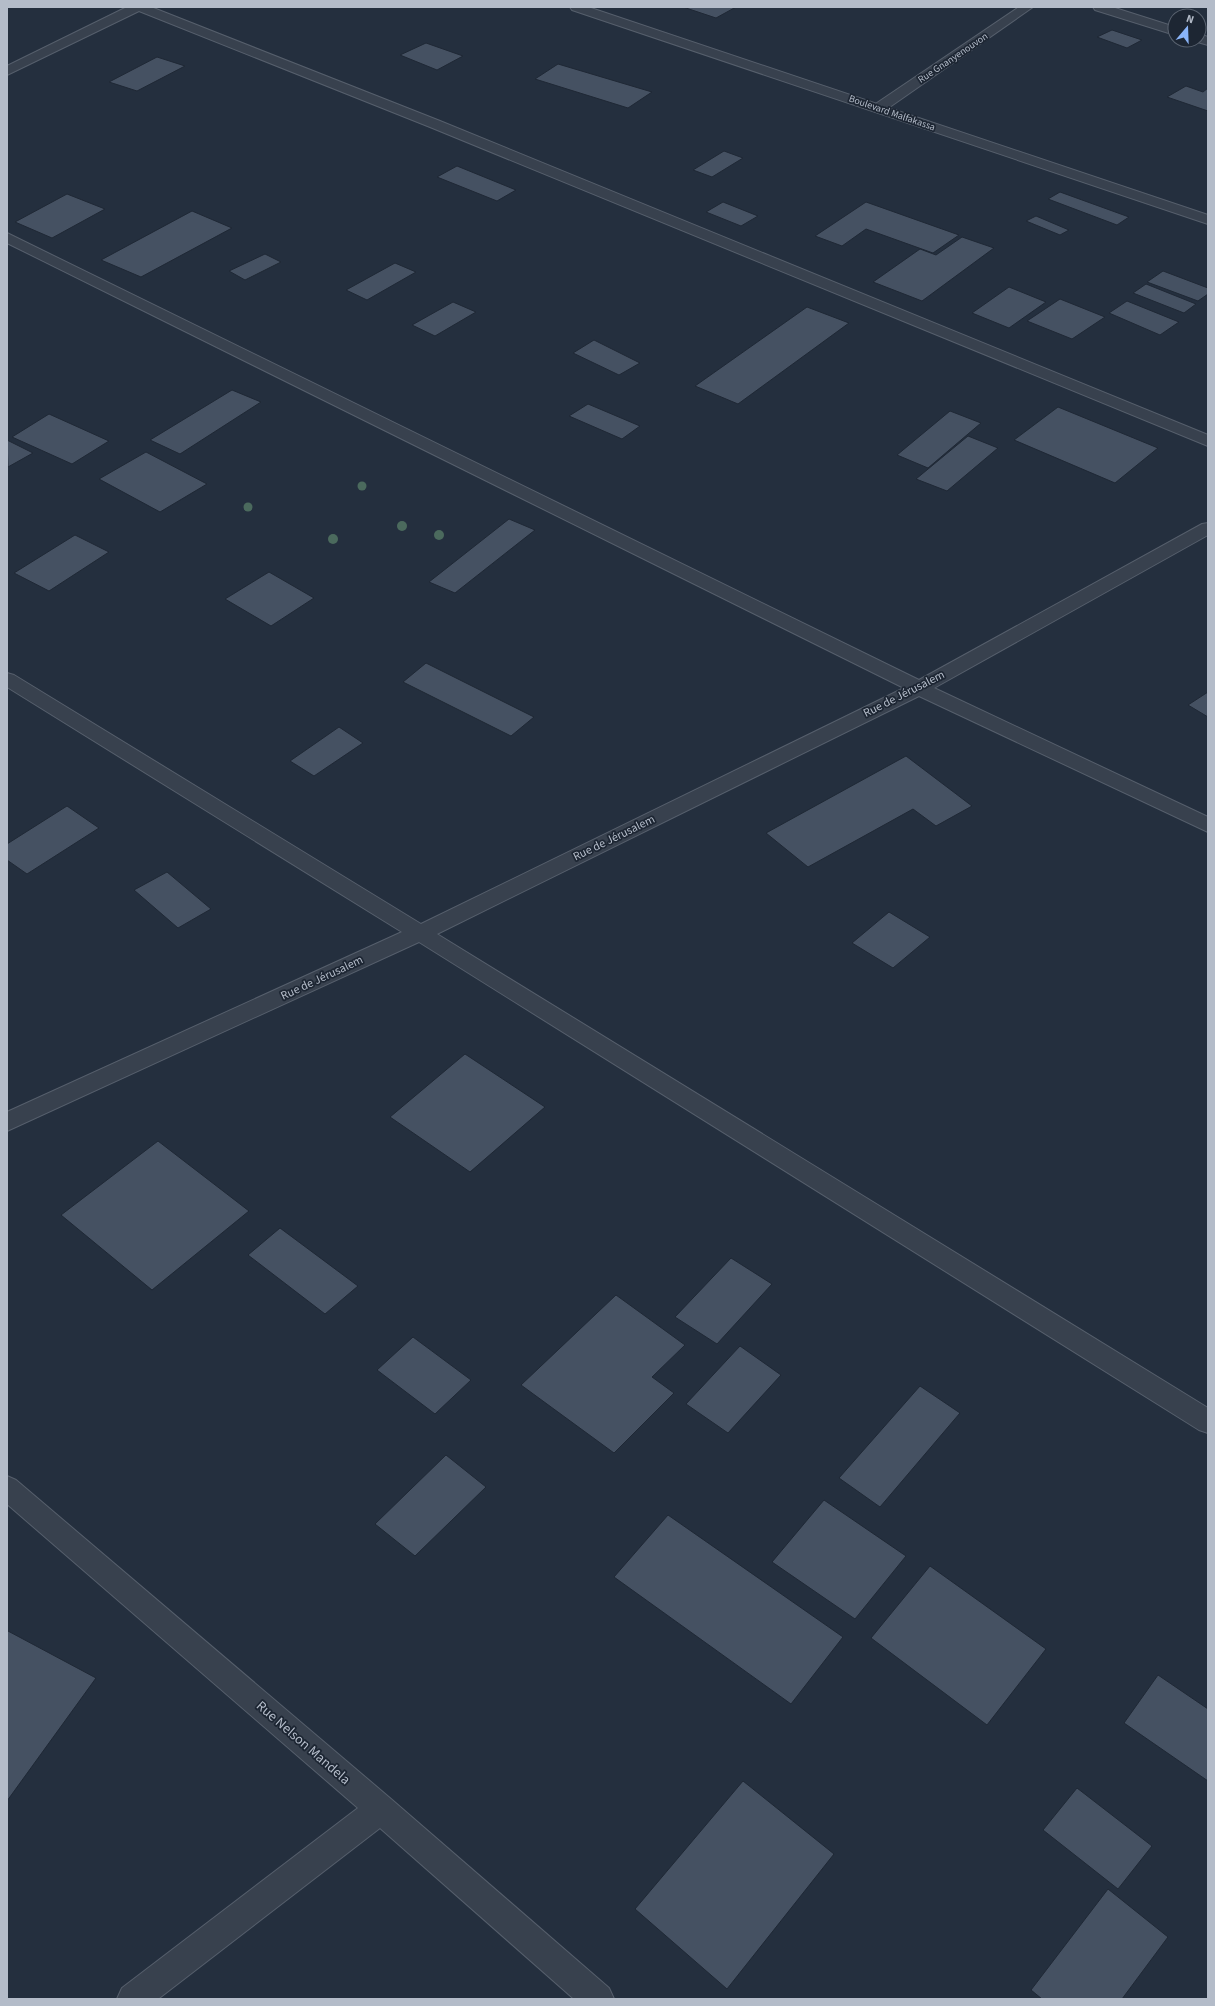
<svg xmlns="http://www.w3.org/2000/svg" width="1215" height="2006" font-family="'Source Sans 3',sans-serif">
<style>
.building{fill:#455162;stroke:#1f2835}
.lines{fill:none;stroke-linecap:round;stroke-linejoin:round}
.minor-casing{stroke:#565f6c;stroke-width:2}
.tertiary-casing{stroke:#565f6c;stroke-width:2}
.minor{fill:#38414e;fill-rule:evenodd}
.tertiary{fill:#38414e;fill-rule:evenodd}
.tree{fill:#4b6a5d}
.labels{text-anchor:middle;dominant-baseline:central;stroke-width:3.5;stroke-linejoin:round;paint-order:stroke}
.far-street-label{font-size:10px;fill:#b4bcc9;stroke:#1d2633}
.street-label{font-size:12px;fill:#b4bcc9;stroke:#1d2633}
.near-street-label{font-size:14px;fill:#b4bcc9;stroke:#1d2633}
</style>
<rect width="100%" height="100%" fill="#242f3e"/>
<path class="building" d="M683 7H736L716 18Z
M1112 30 1142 40 1127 48 1097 37Z
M426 43 463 56 437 70 400 55Z
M157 57 185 66 137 91 109 82Z
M558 64 652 92 628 108 535 79Z
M1186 86 1203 92 1208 88V111L1167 97Z
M724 151 743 158 712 177 693 170Z
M457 166 516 190 497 201 437 177Z
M1060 192 1129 217 1117 225 1048 199Z
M67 194 105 209 52 238 15 222Z
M723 202 758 216 741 226 706 212Z
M866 202 959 235 933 253 866 229 842 246 815 236Z
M192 211 232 228 141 277 101 260Z
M1036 216 1069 230 1060 235 1026 221Z
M962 237 994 248 922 301 873 282 920 249 936 255Z
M265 254 281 262 245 280 229 271Z
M395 263 416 272 367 300 346 290Z
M1163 271 1208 288V294L1198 301 1147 282Z
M1146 284 1196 304 1184 313 1133 293Z
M1009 287 1046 302 1009 328 972 313Z
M1060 299 1105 317 1072 339 1027 321Z
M1127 301 1179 322 1160 335 1109 313Z
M453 302 476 312 435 336 412 325Z
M807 307 849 323 738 404 695 386Z
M594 340 640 363 619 375 573 353Z
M232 390 261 402 180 454 150 440Z
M588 404 640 426 622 439 569 416Z
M1058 407 1158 448 1115 483 1014 440Z
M950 411 981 423 928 468 897 455Z
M49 414 109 441 72 464 12 437Z
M968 436 998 448 947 491 916 479Z
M7 440 33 453 8 467Z
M146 452 207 484 160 512 99 479Z
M509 519 535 530 455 593 429 582Z
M75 535 109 552 49 591 14 573Z
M269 572 314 598 271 626 225 599Z
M426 663 534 717 511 736 403 682Z
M1208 692V717L1188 705Z
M339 727 363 743 314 776 290 761Z
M906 756 972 806 936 826 913 809 808 867 766 833Z
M67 806 99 828 27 874 7 860V844Z
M167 872 211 909 178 928 134 890Z
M889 912 930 937 893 968 852 943Z
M465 1054 545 1107 470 1172 390 1117Z
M158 1141 249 1211 152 1290 61 1215Z
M280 1228 358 1286 325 1314 248 1255Z
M731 1258 772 1284 717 1344 675 1317Z
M616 1295 685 1345 652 1377 674 1393 614 1453 521 1385Z
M413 1337 471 1380 435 1414 377 1370Z
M740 1346 781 1375 728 1433 686 1404Z
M920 1386 960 1413 880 1507 839 1478Z
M446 1455 486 1487 415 1556 375 1524Z
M824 1500 906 1556 855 1619 772 1562Z
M668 1515 843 1637 791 1704 614 1577Z
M930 1566 1046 1649 987 1725 871 1638Z
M8 1631 96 1678 7 1801V1632Z
M1158 1675 1208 1709V1781L1124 1723Z
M743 1781 834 1854 727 1989 635 1909Z
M1077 1788 1152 1846 1118 1889 1043 1830Z
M1108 1889 1168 1937 1122 1999H1042L1031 1990Z"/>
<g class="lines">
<g class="minor-casing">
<path id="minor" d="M127 7H151L440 121 1208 435V446L430 127 139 11 7 75V66Z
M1019 7H1033L884 111H874L872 108 874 105Z
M1093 7H1112L1175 27V35L1095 10Z
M1199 34 1208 37V45L1194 41 1199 40Z
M7 233 919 680 1202 524 1208 523V535L934 688 1208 817V832L919 696 437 934 1208 1408V1433L1199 1430 419 942 7 1131V1112L402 932 7 687V673L14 675 421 924 904 688 7 243Z
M7 1476 16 1480 391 1799 609 1988 614 1999H574L380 1828 158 1999H117L122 1988 358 1808 7 1504Z"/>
</g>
<g class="tertiary-casing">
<path id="tertiary" d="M570 7H588L1208 215V224L572 10Z"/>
</g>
<use href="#minor" class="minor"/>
<use href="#tertiary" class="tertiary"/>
</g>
<g class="tree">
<circle cx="362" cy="486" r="4.5"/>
<circle cx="248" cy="507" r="4.5"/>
<circle cx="402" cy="526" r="5"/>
<circle cx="439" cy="535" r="5"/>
<circle cx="333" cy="539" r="5"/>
</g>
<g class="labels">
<g class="far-street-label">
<text transform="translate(953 58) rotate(-34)">Rue Gnanyenouvon</text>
<text transform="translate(892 113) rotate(19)">Boulevard Malfakassa</text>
</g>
<g class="street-label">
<text transform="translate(904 694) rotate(-27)">Rue de Jérusalem</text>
<text transform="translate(614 838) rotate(-26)">Rue de Jérusalem</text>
<text transform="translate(322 978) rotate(-25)">Rue de Jérusalem</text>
</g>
<g class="near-street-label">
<text transform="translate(303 1743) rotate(41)">Rue Nelson Mandela</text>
</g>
</g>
<rect width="1215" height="2006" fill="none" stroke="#b4bcc9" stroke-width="16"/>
<g transform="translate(1187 28) rotate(19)"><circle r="19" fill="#1d2633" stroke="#59626f"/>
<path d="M0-3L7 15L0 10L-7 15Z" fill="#8ab4f8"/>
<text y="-6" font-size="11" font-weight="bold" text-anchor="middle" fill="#b4bcc9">N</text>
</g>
</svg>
